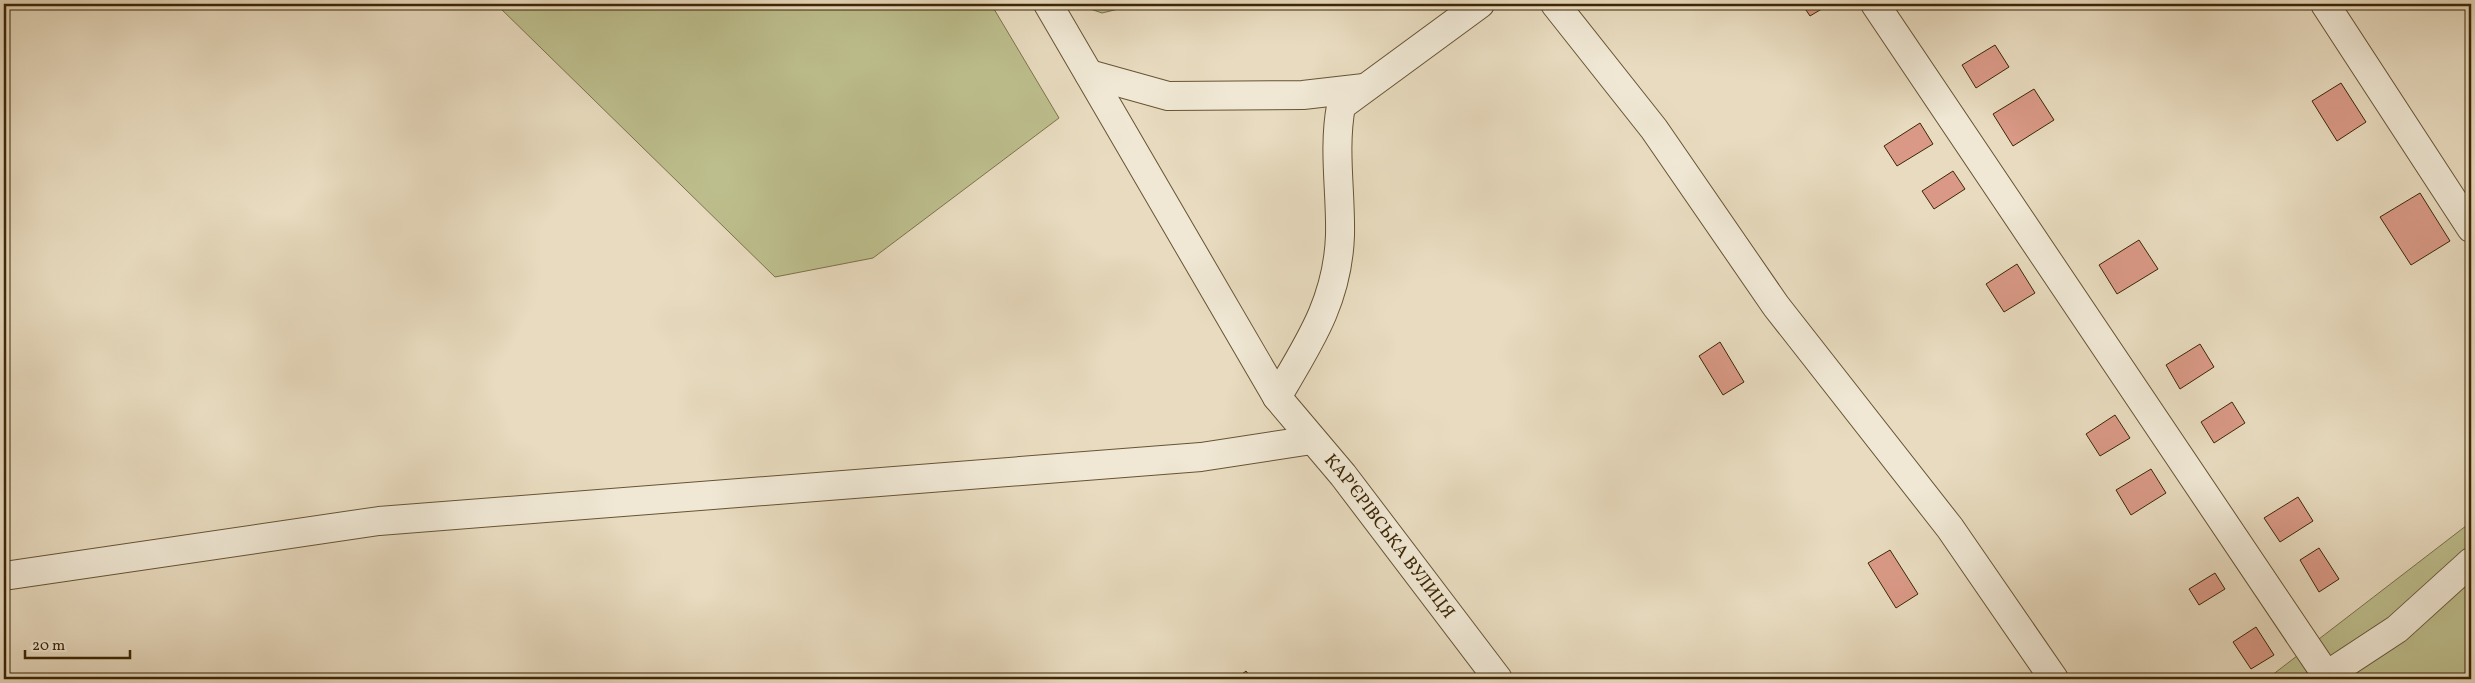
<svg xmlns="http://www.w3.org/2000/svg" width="2475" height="683" font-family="Vollkorn,serif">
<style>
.green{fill:#bdbe8d;stroke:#7c7249}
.building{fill:#d99986;stroke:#3c2705}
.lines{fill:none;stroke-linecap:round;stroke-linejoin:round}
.minor-casing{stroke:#675434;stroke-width:30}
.minor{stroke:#f0e8d5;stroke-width:28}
.labels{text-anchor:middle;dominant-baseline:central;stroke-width:4.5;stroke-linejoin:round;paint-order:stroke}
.street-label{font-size:18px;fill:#3c2705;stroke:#f0e8d5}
</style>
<rect width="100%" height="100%" fill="#e8dbbf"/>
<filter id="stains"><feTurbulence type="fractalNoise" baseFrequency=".004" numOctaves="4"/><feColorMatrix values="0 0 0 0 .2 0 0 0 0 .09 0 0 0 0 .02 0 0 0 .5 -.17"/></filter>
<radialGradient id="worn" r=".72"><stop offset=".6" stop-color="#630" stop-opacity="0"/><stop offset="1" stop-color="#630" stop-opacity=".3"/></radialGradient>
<path class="green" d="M496 4H991L1059 118 873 258 775 277Z
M1076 4H1139L1102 13Z
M2471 522V679H2267Z"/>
<path class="building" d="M1802 4H1830L1810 16Z
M1995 45 2009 67 1976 88 1962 65Z
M2341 83 2366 122 2337 141 2312 101Z
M2034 89 2054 120 2013 146 1993 114Z
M1920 123 1933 144 1897 166 1884 146Z
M1953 171 1965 189 1934 209 1922 191Z
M2420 193 2450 241 2411 265 2380 217Z
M2139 240 2158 269 2117 294 2099 265Z
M2017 264 2035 293 2004 312 1986 284Z
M1720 342 1744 382 1723 395 1699 356Z
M2200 344 2214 367 2180 389 2166 365Z
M2232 402 2245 423 2214 443 2201 422Z
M2115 415 2130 438 2100 456 2086 434Z
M2151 469 2166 493 2131 515 2116 490Z
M2298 497 2313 521 2280 542 2264 518Z
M2319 548 2339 579 2319 592 2300 560Z
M1890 550 1918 594 1896 608 1868 563Z
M2215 573 2225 589 2199 605 2189 589Z
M2256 627 2274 655 2251 669 2233 642Z
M1246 671 1252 679H1236Z"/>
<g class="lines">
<g class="minor-casing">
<g id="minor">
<path id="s1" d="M1048 4 1277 397 1343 475 1498 679"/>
<path d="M1555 4 1654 129 1776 306 1950 528 2054 679"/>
<path d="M1875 4 2327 676"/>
<path d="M2325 4 2471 228"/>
<path d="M1089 74 1168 96 1303 95 1364 88"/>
<path d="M1277 397C1309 343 1338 300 1340 235 1341 192 1333 149 1341 106L1480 4"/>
<path d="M4 576 379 521 1201 457 1312 440"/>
<path d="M2321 679 2397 629 2471 562"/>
</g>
</g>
<use href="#minor" class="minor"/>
</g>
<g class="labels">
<g class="street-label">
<text stroke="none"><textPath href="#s1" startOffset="634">КАР'ЄРІВСЬКА ВУЛИЦЯ</textPath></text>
</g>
</g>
<rect width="2475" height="683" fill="none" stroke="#e8dbbf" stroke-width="20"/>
<rect x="5" y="5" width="2465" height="673" fill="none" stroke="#3c2705" stroke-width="2.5"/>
<rect x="10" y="10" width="2455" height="663" fill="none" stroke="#3c2705"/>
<path d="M25 650v8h105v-8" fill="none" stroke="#3c2705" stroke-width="2.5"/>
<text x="32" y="650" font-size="15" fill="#3c2705" stroke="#f0e8d5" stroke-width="4" paint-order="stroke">20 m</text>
<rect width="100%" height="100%" filter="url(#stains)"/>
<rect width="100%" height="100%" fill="url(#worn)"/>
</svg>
